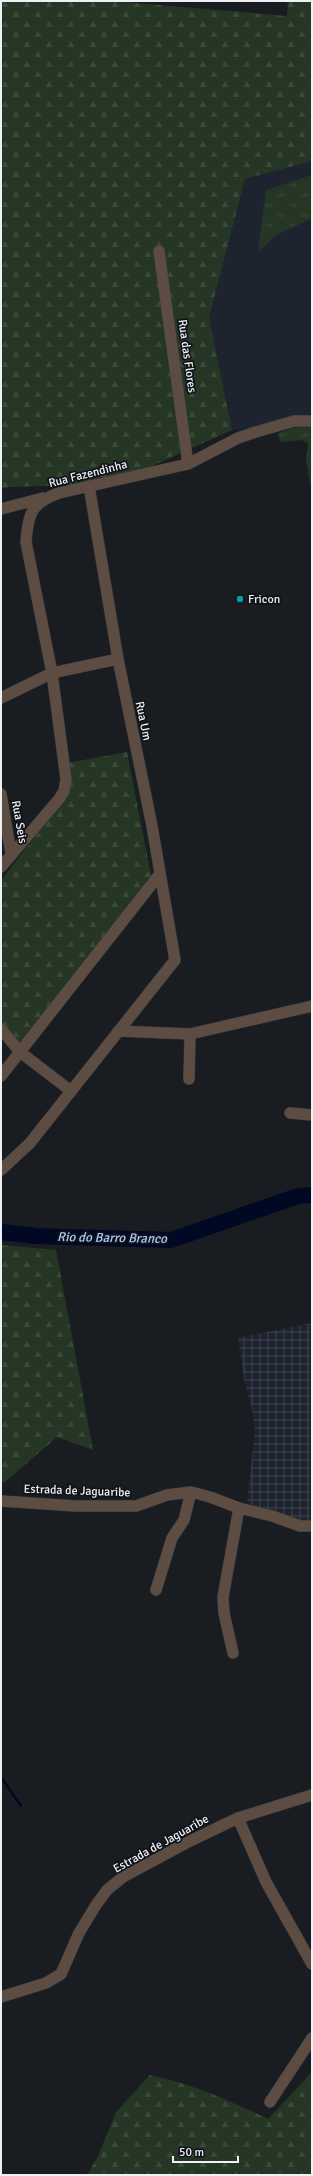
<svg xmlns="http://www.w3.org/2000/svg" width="313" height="2176" font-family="Signika,sans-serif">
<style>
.built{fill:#1e242f}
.industrial{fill:url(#industrial-grid)}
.grass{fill:url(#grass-tufts)}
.forest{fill:url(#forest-firs)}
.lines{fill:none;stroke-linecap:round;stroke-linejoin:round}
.stream{stroke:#000823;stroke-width:2.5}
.river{stroke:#000823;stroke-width:16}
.minor-casing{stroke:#373b3f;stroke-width:12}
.minor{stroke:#5d4c42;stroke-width:11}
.culture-dot{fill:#0f9aa8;stroke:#101419;stroke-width:1.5}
.labels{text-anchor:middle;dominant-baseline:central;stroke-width:3.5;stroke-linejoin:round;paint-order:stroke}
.street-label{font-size:12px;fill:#eef0f4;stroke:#101419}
.poi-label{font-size:12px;fill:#eef0f4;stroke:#101419;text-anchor:start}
.water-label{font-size:13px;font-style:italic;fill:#aaccfa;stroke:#101419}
</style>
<defs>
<pattern id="industrial-grid" width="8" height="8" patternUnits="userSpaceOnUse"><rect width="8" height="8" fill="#1e242f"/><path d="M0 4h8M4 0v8" fill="none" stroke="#3f444e"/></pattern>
<pattern id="grass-tufts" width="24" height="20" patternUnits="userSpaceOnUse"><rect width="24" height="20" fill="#253624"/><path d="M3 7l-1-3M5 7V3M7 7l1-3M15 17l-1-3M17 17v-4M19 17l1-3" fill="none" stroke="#3a4a3a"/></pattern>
<pattern id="forest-firs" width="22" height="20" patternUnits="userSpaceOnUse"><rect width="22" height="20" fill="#253624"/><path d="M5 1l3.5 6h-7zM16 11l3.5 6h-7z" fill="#3a4a3a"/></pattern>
</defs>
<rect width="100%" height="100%" fill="#191d22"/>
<path class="built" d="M312 161V425L232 430 209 318 245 179Z"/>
<path class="industrial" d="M312 1323V1523L305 1524 247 1503 255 1430 252 1408 245 1384 238 1338Z"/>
<path class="grass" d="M312 175V218L276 235 258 252 266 190Z
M312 425V492L306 460 308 443 302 440 280 442 278 433 299 426Z"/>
<path class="forest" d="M1 1H111L287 16 288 1H312V161L245 179 209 318 232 430 112 484 10 487 1 489Z
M127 752 151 875 21 1045 1 1024V880L70 792 67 763Z
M1 1245 56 1250 93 1450 57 1437 5 1482H1Z
M312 2072V2175H87L98 2156 116 2112 150 2075C192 2084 229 2100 268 2119Z"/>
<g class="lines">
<path class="stream" d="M1 1777 21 1806"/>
<path class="river" d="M1 1232 36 1236 171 1240 298 1196 312 1195"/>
<g class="minor-casing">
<path id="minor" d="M159 251 188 464
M1 509 43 498
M1 698 52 673 118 659
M1 794 11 854
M1 867 59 799 64 791 66 779 52 673 26 542C28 514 31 503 59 493L188 464 238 438 256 432 294 421H312
M1 1029 20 1052 71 1091
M118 1031 190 1034 312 1006
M1 1076 159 875
M189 1079 190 1034
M290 1113 312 1115
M1 1170 30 1143 175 960 152 826 118 659 89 486
M1 1501 76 1506H136L167 1495 191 1492 210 1497 239 1508 272 1516 300 1526H312
M156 1590 172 1538 184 1520 191 1492
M233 1653 224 1613 223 1597 239 1508
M238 1818 266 1882 312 1964
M1 1997 46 1983 61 1974 79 1933 96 1905 107 1890 123 1877 190 1841 238 1818 312 1795
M270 2102 312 2038"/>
</g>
<use href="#minor" class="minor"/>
</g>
<circle class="culture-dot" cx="240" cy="599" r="4"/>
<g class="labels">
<g class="street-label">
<text transform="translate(187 356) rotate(82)">Rua das Flores</text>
<text transform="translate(88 474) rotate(-14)">Rua Fazendinha</text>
<text transform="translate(143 721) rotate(78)">Rua Um</text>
<text transform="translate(19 822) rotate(80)">Rua Seis</text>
<text transform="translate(77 1491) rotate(2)">Estrada de Jaguaribe</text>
<text transform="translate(161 1844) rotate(-29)">Estrada de Jaguaribe</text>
</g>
<g class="poi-label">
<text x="248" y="599">Fricon</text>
</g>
<g class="water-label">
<text transform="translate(112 1238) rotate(1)">Rio do Barro Branco</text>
</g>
</g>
<rect width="313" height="2176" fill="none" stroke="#eef0f4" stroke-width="4"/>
<path d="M173 2156v6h65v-6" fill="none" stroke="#eef0f4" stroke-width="2"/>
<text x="179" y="2156" font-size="12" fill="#eef0f4" stroke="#101419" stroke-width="3" paint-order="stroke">50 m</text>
</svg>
